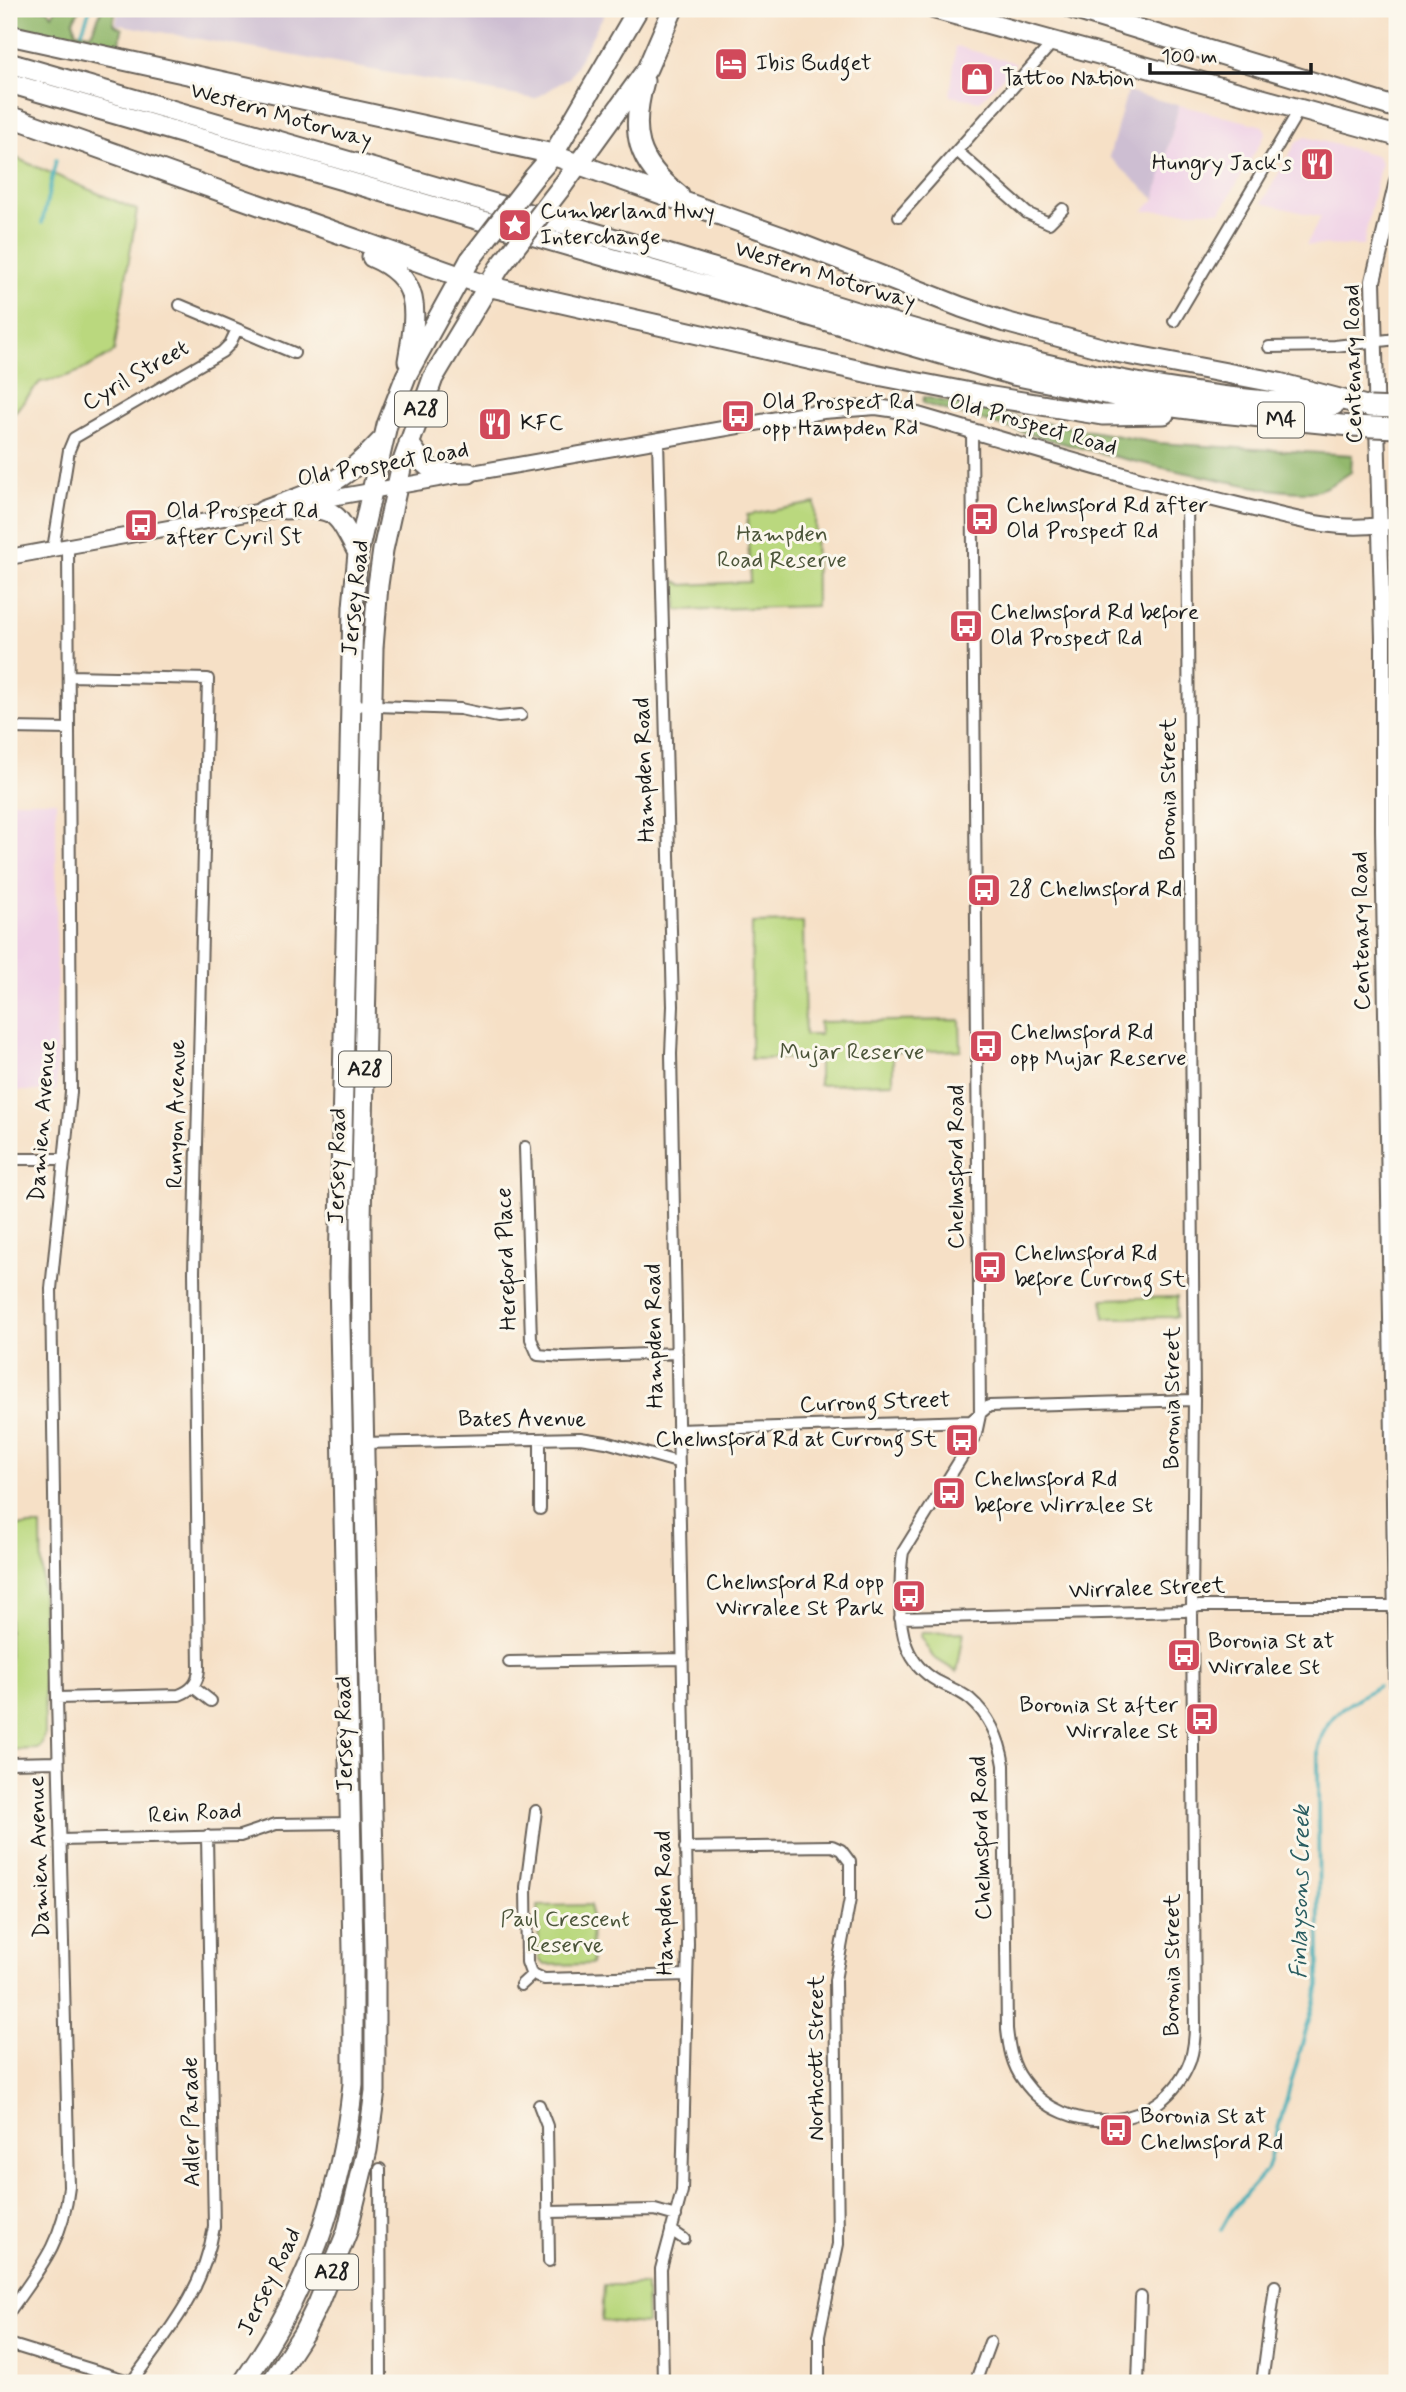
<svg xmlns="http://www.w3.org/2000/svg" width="1406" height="2392" font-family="Mynerve,sans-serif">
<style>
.built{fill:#efd0e6}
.industrial{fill:#cdbed2}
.green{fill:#bad87e;stroke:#6b7a4d;stroke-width:2}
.forest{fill:#93b86d;stroke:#586a44;stroke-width:2}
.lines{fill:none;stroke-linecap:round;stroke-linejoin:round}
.stream{stroke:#3bacb6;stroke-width:3.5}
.street-casing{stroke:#686158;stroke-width:14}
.secondary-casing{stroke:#686158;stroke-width:18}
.highway-casing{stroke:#686158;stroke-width:23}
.street{stroke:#fff;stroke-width:10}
.secondary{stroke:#fff;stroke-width:14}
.highway{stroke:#fff;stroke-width:19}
.highway-bridge-casing{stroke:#686158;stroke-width:23;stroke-linecap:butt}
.highway-bridge{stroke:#fff;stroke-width:19}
.labels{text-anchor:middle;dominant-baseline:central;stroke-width:6;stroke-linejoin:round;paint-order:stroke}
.shield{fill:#fbf7ec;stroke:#5f5e5a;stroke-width:2}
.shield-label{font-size:21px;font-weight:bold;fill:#1c1c1c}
.poi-label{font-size:23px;fill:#1c1c1c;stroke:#fbf7ec;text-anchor:start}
.street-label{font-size:23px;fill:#1c1c1c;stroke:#fbf7ec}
.park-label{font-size:23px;fill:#4b5439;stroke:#fbf7ec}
.water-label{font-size:24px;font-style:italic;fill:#2a5d61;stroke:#fbf7ec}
</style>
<rect width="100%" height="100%" fill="#fbf7ec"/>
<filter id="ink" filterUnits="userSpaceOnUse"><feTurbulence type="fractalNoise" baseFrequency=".0143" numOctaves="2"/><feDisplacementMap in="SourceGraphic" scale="14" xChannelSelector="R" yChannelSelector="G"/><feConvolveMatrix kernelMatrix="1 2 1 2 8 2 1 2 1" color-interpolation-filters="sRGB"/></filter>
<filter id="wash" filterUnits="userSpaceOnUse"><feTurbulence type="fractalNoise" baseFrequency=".00686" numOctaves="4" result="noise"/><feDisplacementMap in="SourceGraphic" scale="28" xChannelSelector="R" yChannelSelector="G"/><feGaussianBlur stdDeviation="1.57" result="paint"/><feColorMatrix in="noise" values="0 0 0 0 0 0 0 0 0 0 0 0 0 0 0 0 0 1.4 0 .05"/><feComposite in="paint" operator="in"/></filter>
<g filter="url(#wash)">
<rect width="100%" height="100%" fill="#f6e0c6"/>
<path class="built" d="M956 46 1016 63 980 101 950 96Z
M1179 105 1263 126 1266 133 1221 211H1143L1155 199Z
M1306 137 1376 155 1381 162 1363 246 1306 245 1321 217 1262 203 1297 141Z
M9 801H56L57 1091H9Z"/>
<path class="industrial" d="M118 9H607L570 77 535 99 116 24Z
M1127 92 1179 105 1155 199 1109 157Z"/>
<path class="green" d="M9 155 137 210 114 352C86 369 73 377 40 382L9 419Z
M815 503 816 606 677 610 676 581 683 585 750 582 747 515Z
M803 922 805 1035H820L819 1022 960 1020 961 1050 893 1052V1083L819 1085V1058L751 1059 752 923Z
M1177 1297V1317L1104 1318 1103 1299Z
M9 1526H41L45 1733 41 1746 37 1749 9 1750Z
M964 1632 957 1672 933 1657 920 1636 922 1633Z
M591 1905 592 1964 545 1965 539 1960 538 1906Z
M604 2285H646L647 2324 602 2321Z"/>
<path class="forest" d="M9 9H48L52 15 56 9H80L73 21 76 32 91 34 102 9H116L113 24 122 29 119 49 9 25Z
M924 397 1040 422 1158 443 1352 455 1351 472C1339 480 1322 492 1308 492 1275 492 1240 484 1208 477 1113 459 1021 432 928 405L923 402Z"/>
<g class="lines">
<path class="stream" d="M82 31 90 9
M42 223 56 160
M1221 2230 1232 2210 1266 2171 1319 1985 1318 1751C1323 1713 1350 1704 1378 1686"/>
</g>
</g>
<g filter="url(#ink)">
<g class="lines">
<g class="street-casing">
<path id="street" d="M957 151 1027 213 1049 223 1063 209
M899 216 1055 40
M180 305 294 353
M1174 321 1299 110
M1269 347 1335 346 1397 339
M972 431 980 1415 976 1434 903 1552C900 1568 901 1585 900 1601 900 1634 906 1663 937 1681 948 1687 960 1691 970 1699 990 1716 1000 1740 1004 1765L1007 2029C1009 2048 1012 2065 1023 2080 1065 2141 1164 2131 1190 2061 1194 2049 1195 2037 1195 2024L1192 1609 1194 1400 1187 493
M658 440 673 1006 671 1054 688 1944 682 2191 661 2269 663 2383
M1380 525 1397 523
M53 549 69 450 74 438 222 352 230 344 237 329
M349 705 460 709 498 717 521 715
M9 728 69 729
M1383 830H1397
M525 1147 531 1339 538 1355 563 1357 677 1353
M9 1159H65
M677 1430 971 1421 989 1406 1194 1400
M540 1440V1509
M364 1443 580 1438 606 1442 677 1462
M900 1618 1184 1611 1199 1606H1396
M509 1662 683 1659
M193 1687 211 1701
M57 1698 179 1695C192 1690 198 1683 199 1669L194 1272 208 679 69 676
M9 1763 58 1762
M536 1811 526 1887 527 1962 531 1973 544 1979 687 1975
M60 1840 240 1836 276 1824 353 1823
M685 1848 832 1846 841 1850 850 1862V1899L835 1980 838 2244 819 2336V2383
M521 1985 533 1974
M539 2105 547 2126 549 2261
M380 2169 381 2383
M549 2212 655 2210 676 2216
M671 2230 684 2239
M9 2312C40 2268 63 2242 69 2187L57 1698 51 1289 71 1092 68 546
M9 2344 132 2382
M131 2383C168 2331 203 2293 214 2227L207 1836
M975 2383 990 2342
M1138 2383 1141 2297
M1262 2383 1275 2286"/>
</g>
<g class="secondary-casing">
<path id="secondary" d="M1397 181 1373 281 1383 638V830L1397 1684
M303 503 823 411 876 407 904 411C1015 443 1126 478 1238 505 1284 516 1333 532 1380 525
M9 557 273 509"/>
</g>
<g class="highway-casing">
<path id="highway" d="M935 9 1397 136
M1073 9 1397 108
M9 35 544 152 782 237 961 307 1005 322 1116 352 1279 383 1370 407
M9 63C227 127 446 188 664 253 882 319 1103 398 1334 405
M644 81C630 132 636 162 679 195
M9 83 1013 375 1159 405 1211 412 1351 426
M9 116 487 286 883 376 986 396 1103 415 1164 414
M534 177 553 155 638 9
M563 185 647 69 673 9
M372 257C424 279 416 314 408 361
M409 443C428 472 434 475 469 473
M285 509C336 507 335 509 358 553
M263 511C318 491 342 484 383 439
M243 2383C310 2287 340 2200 353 2084V1950L339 1276 353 607 358 553 387 425 406 376 470 260
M271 2383 303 2334 318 2304 347 2232 367 2150 375 2091V1950L362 1365 361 1220 373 648 378 585 383 550 402 464 433 378 499 268"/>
</g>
<use href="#street" class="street"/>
<use href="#secondary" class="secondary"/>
<use href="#highway" class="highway"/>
<g class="highway-bridge-casing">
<path id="highway-bridge" d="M470 260 534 177
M499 268 563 185
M1370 407 1397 408
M1351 426 1397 428"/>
</g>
<use href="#highway-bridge" class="highway-bridge"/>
</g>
</g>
<defs>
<g id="hotel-square" transform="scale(1.75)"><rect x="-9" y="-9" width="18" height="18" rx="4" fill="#d1495b" stroke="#fbf7ec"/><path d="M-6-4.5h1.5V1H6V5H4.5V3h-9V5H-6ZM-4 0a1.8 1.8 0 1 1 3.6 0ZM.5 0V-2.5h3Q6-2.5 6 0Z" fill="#fff"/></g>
<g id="shop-square" transform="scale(1.75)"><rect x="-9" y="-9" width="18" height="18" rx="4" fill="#d1495b" stroke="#fbf7ec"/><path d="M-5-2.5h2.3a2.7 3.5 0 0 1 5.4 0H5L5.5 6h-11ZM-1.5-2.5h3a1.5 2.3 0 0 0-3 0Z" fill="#fff"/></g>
<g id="restaurant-square" transform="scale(1.75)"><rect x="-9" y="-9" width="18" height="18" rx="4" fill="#d1495b" stroke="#fbf7ec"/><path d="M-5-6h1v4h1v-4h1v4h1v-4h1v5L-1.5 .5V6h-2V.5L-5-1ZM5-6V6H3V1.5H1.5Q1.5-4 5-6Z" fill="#fff"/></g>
<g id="sight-square" transform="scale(1.75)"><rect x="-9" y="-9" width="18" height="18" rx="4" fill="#d1495b" stroke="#fbf7ec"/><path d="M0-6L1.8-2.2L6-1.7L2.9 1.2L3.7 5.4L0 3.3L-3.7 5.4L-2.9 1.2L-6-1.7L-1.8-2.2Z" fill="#fff"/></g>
<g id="bus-square" transform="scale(1.75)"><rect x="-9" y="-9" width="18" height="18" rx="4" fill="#d1495b" stroke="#fbf7ec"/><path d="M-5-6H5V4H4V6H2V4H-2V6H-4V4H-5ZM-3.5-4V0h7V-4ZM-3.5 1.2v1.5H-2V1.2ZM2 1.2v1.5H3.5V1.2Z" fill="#fff"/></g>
</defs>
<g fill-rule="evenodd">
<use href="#hotel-square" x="731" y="64"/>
<use href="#shop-square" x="977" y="79"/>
<use href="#restaurant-square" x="1317" y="164"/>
<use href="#sight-square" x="515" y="225"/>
<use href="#bus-square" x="738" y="416"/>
<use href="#restaurant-square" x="495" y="424"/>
<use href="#bus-square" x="982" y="519"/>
<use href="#bus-square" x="141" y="525"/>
<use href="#bus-square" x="966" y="626"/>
<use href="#bus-square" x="984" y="890"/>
<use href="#bus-square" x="986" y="1046"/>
<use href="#bus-square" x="990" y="1267"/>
<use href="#bus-square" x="962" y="1440"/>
<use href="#bus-square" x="949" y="1493"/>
<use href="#bus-square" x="909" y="1596"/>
<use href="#bus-square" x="1184" y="1655"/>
<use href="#bus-square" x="1202" y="1719"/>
<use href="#bus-square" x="1116" y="2130"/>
</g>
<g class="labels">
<g class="shield">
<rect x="395" y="391.5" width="52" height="35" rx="5"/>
<rect x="1258" y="402.5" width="46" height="35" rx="5"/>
<rect x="339" y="1051.5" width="52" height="35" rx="5"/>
<rect x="306" y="2254.5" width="52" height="35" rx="5"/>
</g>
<g class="shield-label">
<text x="421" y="409">A28</text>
<text x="1281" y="420">M4</text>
<text x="365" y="1069">A28</text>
<text x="332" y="2272">A28</text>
</g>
<g class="poi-label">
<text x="756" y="64">Ibis Budget</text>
<text x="1002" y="79">Tattoo Nation</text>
<text x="1292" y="164" text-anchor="end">Hungry Jack's</text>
<text x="540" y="212">Cumberland Hwy<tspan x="540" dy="26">Interchange</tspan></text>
<text x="762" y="403">Old Prospect Rd<tspan x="762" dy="26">opp Hampden Rd</tspan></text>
<text x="520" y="424">KFC</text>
<text x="1006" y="506">Chelmsford Rd after<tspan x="1006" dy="26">Old Prospect Rd</tspan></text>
<text x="166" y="512">Old Prospect Rd<tspan x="166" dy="26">after Cyril St</tspan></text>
<text x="990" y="613">Chelmsford Rd before<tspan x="990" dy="26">Old Prospect Rd</tspan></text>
<text x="1009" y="890">28 Chelmsford Rd</text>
<text x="1010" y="1033">Chelmsford Rd<tspan x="1010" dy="26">opp Mujar Reserve</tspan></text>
<text x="1014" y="1254">Chelmsford Rd<tspan x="1014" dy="26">before Currong St</tspan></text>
<text x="937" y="1440" text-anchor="end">Chelmsford Rd at Currong St</text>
<text x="974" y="1480">Chelmsford Rd<tspan x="974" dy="26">before Wirralee St</tspan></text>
<text x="884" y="1583" text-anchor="end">Chelmsford Rd opp<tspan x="884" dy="26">Wirralee St Park</tspan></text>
<text x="1208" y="1642">Boronia St at<tspan x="1208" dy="26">Wirralee St</tspan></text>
<text x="1178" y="1706" text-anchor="end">Boronia St after<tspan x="1178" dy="26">Wirralee St</tspan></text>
<text x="1140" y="2117">Boronia St at<tspan x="1140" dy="26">Chelmsford Rd</tspan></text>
</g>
<g class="street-label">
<text transform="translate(281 116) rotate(16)">Western Motorway</text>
<text transform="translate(825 276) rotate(17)">Western Motorway</text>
<text transform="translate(1354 364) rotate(-91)">Centenary Road</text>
<text transform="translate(136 376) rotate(-30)">Cyril Street</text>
<text transform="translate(1033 425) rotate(16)">Old Prospect Road</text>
<text transform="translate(383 465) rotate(-10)">Old Prospect Road</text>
<text transform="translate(356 598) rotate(-84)">Jersey Road</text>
<text transform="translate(645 770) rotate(-92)">Hampden Road</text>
<text transform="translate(1169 789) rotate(-90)">Boronia Street</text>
<text transform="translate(1362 931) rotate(-91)">Centenary Road</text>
<text transform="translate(177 1114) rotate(-89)">Runyon Avenue</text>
<text transform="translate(43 1121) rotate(-86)">Damien Avenue</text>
<text transform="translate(338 1166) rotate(-89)">Jersey Road</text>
<text transform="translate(957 1167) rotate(-90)">Chelmsford Road</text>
<text transform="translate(507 1259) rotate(-92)">Hereford Place</text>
<text transform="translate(655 1336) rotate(-91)">Hampden Road</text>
<text transform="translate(1173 1398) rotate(-90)">Boronia Street</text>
<text transform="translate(875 1403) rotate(-2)">Currong Street</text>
<text x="522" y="1420">Bates Avenue</text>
<text transform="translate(1147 1589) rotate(-2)">Wirralee Street</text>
<text transform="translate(345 1734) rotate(-91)">Jersey Road</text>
<text transform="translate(195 1814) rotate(-3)">Rein Road</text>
<text transform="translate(982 1838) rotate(-92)">Chelmsford Road</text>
<text transform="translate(40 1857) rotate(-92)">Damien Avenue</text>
<text transform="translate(665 1903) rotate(-91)">Hampden Road</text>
<text transform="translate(1173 1965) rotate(-90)">Boronia Street</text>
<text transform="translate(817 2058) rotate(-90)">Northcott Street</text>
<text transform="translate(192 2122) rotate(-91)">Adler Parade</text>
<text transform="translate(270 2282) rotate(-64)">Jersey Road</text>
</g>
<g class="park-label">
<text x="782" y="535">Hampden<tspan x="782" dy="26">Road Reserve</tspan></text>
<text x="852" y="1053">Mujar Reserve</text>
<text x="565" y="1920">Paul Crescent<tspan x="565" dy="26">Reserve</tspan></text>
</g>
<g class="water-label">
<text transform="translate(1301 1892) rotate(-89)">Finlaysons Creek</text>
</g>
</g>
<rect width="1406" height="2392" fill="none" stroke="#fbf7ec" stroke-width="35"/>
<path d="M1150 63v10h161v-10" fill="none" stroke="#1c1c1c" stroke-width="3.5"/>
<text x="1161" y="63" font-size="21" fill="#1c1c1c" stroke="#fbf7ec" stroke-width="5" paint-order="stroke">100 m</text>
</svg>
